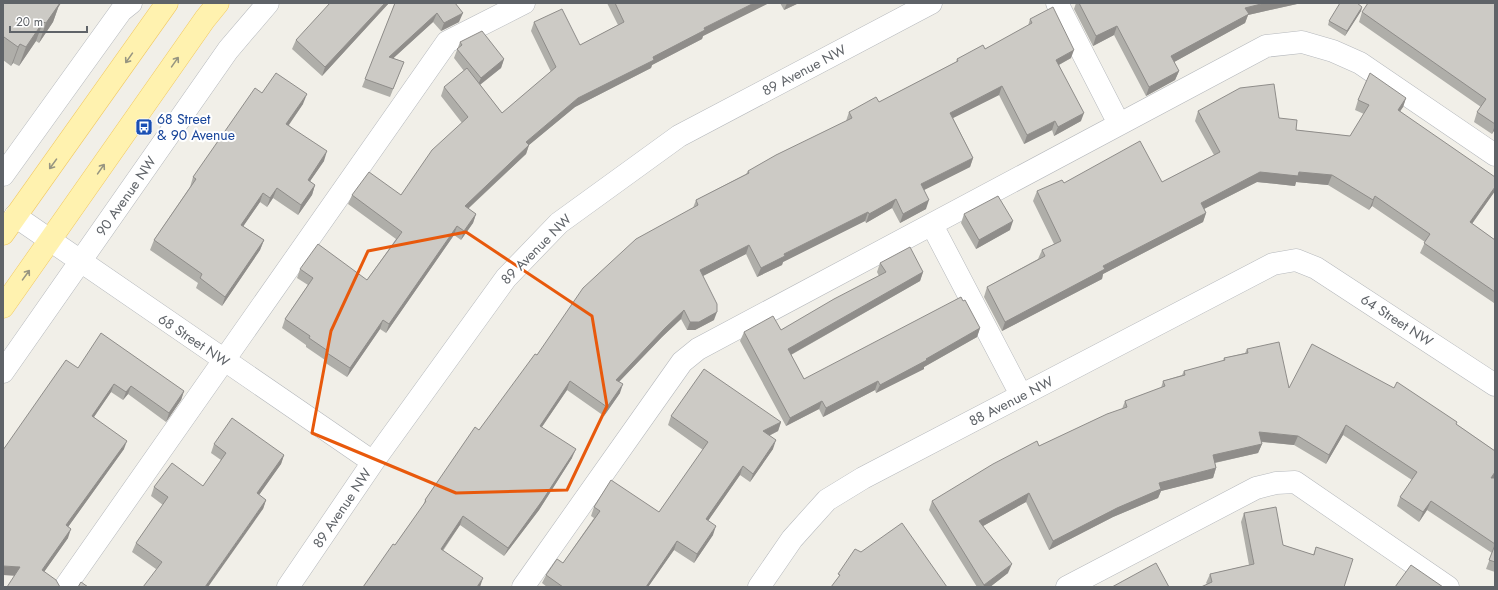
<svg xmlns="http://www.w3.org/2000/svg" width="1498" height="590" font-family="Jost,sans-serif">
<style>
.lines{fill:none;stroke-linecap:round;stroke-linejoin:round}
.minor-casing{stroke:#b5b8bc;stroke-width:23}
.major-casing{stroke:#f2c960;stroke-width:23}
.minor{stroke:#fff;stroke-width:22}
.major{stroke:#fff2af;stroke-width:22}
.wall{fill:#afaea9}
.shaded-wall{fill:#8f8d8a}
.building{fill:#cccac5;stroke:#8f8d8a}
.oneway{stroke:#979581}
.marked{fill:none;stroke:#e8590c;stroke-width:3;stroke-linejoin:round}
.labels{text-anchor:middle;dominant-baseline:central;stroke-width:4;stroke-linejoin:round;paint-order:stroke}
.street-label{font-size:14px;fill:#5f6368;stroke:#fff}
.transit-label{font-size:14px;fill:#164399;stroke:#fff;text-anchor:start}
</style>
<rect width="100%" height="100%" fill="#f1efe8"/>
<g class="lines">
<g class="minor-casing">
<path id="minor" d="M1057 3 1119 124
M3 175 121 11 131 3
M15 216 373 462
M932 225 1021 395
M3 372 228 50 268 3
M65 587 447 42 524 3
M288 587 373 462 506 278 559 223 679 136 931 3
M523 587 682 362 698 349 1266 46 1302 42 1333 51 1360 63 1495 155
M759 587 792 539 827 500 863 478 1273 264 1296 260 1316 268 1495 385
M1067 587 1256 488 1276 483 1295 482 1448 587"/>
</g>
<g class="major-casing">
<path id="major" d="M3 234 167 3
M3 307 205 19 218 3"/>
</g>
<use href="#minor" class="minor"/>
<use href="#major" class="major"/>
</g>
<path class="wall" d="M3 3 58 8 53 22 39 43 36 41 19 66 13 63 11 66 3 60Z
M389 3 322 76 292 49 296 40Z
M395 3H455L459 22 441 31 433 22 393 58 404 62 390 97 362 87Z
M607 3H769L703 36 702 39 652 65 651 68 575 107 529 145 526 154 468 209 476 214 473 223 461 240 454 235 386 333 380 329 347 377 324 362 325 360 306 347V345L282 328 285 319 308 285 297 278 300 269 367 280 396 239 348 204 352 195H401L462 123 441 96 444 87 464 71 454 58 460 42 504 59 501 68 480 85 502 113 551 72 531 31 534 22 580 45 618 25Z
M780 3H799L784 10Z
M1076 3H1079L1297 4 1248 15 1245 23 1174 62 1179 71 1175 80 1146 96 1114 35 1093 46 1074 9Z
M1495 3V129L1492 134 1474 122 1477 112 1481 107 1359 22 1362 12Z
M1362 7 1361 11 1345 36 1328 25 1329 21Z
M1030 19 1071 58 1059 65 1081 121 1054 136 1052 130 1024 144 999 95 953 118 973 158 970 167 924 190 926 209 900 223 892 208 866 223 865 221 783 262 782 265 757 277 746 254 703 276 714 320 695 330H687L681 319 662 337 619 382 620 393 604 416 567 390 542 427 572 458 539 510 504 556 460 525 443 551 363 587 395 545 423 506 425 500 479 430 537 355 693 208 696 200 746 174 748 171 846 121 849 112 879 102 956 62 957 59 985 49 1028 26Z
M262 93 303 104 289 125 324 161 310 181 315 185 312 195 298 215 273 198 267 207 260 202 243 226 264 240 260 250 222 306 196 288 198 283 150 250 154 240 190 187 193 177Z
M1406 98 1403 107 1400 111 1495 191 1472 224 1495 240V301L1494 303 1420 253 1425 242 1372 206 1369 210 1328 185 1296 182 1295 186 1257 182 1204 209 1206 213 1203 222 1103 274 1102 279 1002 331 984 297 987 287 1038 259 1042 250 1054 244 1033 201 1037 191 1064 183 1162 182 1214 155 1195 121 1198 111 1279 118 1296 130 1350 136 1364 114 1355 110 1358 100Z
M964 214 1010 230 976 249 961 223Z
M880 263 923 272 920 281 791 355 804 379 980 328 977 337 924 367V369L876 393 875 390 823 417 819 409 786 426 740 341 744 332 781 330 879 276 877 272Z
M1247 349 1289 388 1456 424 1495 451V476L1494 478H1495V572L1486 569 1492 553 1427 510 1419 522 1397 506 1400 497 1412 480 1343 435 1326 464 1294 445 1261 442 1262 444 1258 453 1215 463 1216 468 1213 478 1161 491 1158 498 1113 517 1049 550 1026 502 983 526 1008 573 990 587H977L929 510 932 501 1039 446 1122 409 1125 401 1161 388 1163 381 1182 375 1184 371 1223 361 1224 358 1245 353Z
M78 368 184 391 181 400 166 422 128 394 123 400 111 392 94 417 124 449 68 527V538L44 572 14 576Z
M671 416 781 422 778 431 769 436 773 449 750 482 740 475 708 521 713 535 694 563 674 550 648 587H547L542 583 546 575 563 563 594 518 591 516 594 507 659 512 703 450 668 425Z
M214 444 284 455 281 464 259 495 266 500 263 509 156 569 132 552 136 543 163 505 151 496 154 487 203 486 221 460 211 453Z
M1244 513 1283 545 1313 555 1316 547 1344 587 1207 584 1206 583 1210 574 1249 565 1241 522Z"/>
<path class="shaded-wall" d="M56 3H61L58 8 53 22 39 43 46 23Z
M385 3H389L322 76 325 67Z
M754 3H769L703 36 702 39 652 65 651 68 575 107 529 145 526 154 461 215 465 206 526 142 578 98 704 28Z
M787 3H799L784 10Z
M1265 3H1297V4L1248 15 1245 23 1167 66 1171 56 1245 8Z
M1362 7 1361 11 1345 36 1347 31Z
M437 13 433 22 386 65 389 57Z
M463 13 459 22 441 31 444 23Z
M43 22 36 41 19 66 26 47Z
M1117 26 1114 35 1093 46 1096 36Z
M20 44 13 63 11 66 18 47Z
M1074 50 1071 58 1053 68 1056 60Z
M504 59 501 68 477 87 481 78Z
M1179 71 1175 80 1146 96 1149 87Z
M1002 86 999 95 947 121 950 113Z
M307 94 303 104 283 133 286 124Z
M1406 98 1403 107 1395 119 1398 110Z
M1084 113 1081 121 1054 136 1058 127Z
M1055 121 1052 130 1024 144 1027 135Z
M1495 125V129L1492 134Z
M327 151 324 161 304 190 308 180Z
M973 158 970 167 918 193 921 184Z
M1260 172H1299L1332 175 1328 185 1296 182 1295 186 1257 182 1198 212 1201 203Z
M315 185 312 195 298 215 301 205Z
M1495 187V191L1466 232 1470 222Z
M277 188 273 198 267 207 270 198Z
M263 193 260 202 238 234 241 225Z
M1375 196 1372 206 1369 210 1373 200Z
M896 199 892 208 866 223 869 214Z
M929 200 926 209 900 223 903 214Z
M868 212 865 221 783 262 782 265 757 277 761 268 784 254Z
M1206 213 1203 222 1103 274 1102 279 1002 331 1005 322 1103 266Z
M476 214 473 223 461 240 464 231Z
M1013 221 1010 230 976 249 979 240Z
M457 226 454 235 386 333 389 324Z
M264 240 260 250 222 306 225 297Z
M749 245 746 254 697 279 700 270Z
M923 272 920 281 785 358 788 349Z
M684 310 681 319 662 337 613 388 616 380 665 328Z
M717 312 714 320 695 330H687L690 322Z
M383 320 380 329 347 377 350 368Z
M980 328 977 337 924 367V369L876 393 880 385Z
M570 381 567 390 537 434 540 426Z
M878 381 875 390 823 417 826 408Z
M114 384 111 392 89 424 92 416Z
M623 384 620 393 604 416 607 407Z
M131 386 128 394 123 400 126 392Z
M184 391 181 400 166 422 169 413Z
M822 401 819 409 786 426 790 418Z
M781 422 778 431 760 440 763 431Z
M1346 425 1343 435 1326 464 1329 455Z
M1259 432 1298 436 1294 445 1256 441Z
M776 440 773 449 750 482 753 474Z
M127 441 124 449 63 534 66 525Z
M1262 444 1258 453 1209 464 1213 455Z
M576 449 572 458 539 510 504 556 508 548Z
M284 455 281 464 254 502 257 493Z
M743 466 740 475 703 528 706 519Z
M1216 468 1213 478 1161 491 1158 498 1113 517 1049 550 1053 541 1159 483Z
M1495 472V476L1488 487 1491 478Z
M1029 493 1026 502 976 530 979 521Z
M266 500 263 509 208 587H205Z
M1431 501 1427 510 1419 522 1423 512Z
M463 516 460 525 437 558 441 549Z
M716 526 713 535 694 563 697 554Z
M71 529 68 538 39 579 42 570Z
M677 541 674 550 648 587H646Z
M1012 564 1008 573 990 587H983L984 585Z
M3 566 20 567 17 576 3 575Z
M483 578 480 587H477Z"/>
<path class="building" d="M3 3H60L46 23 43 22 26 47 20 44 18 47 4 37 3 39Z
M330 3H385L325 67 296 40Z
M395 3H455L463 13 444 23 437 13 389 57 404 62 393 89 365 79Z
M615 3H754L704 28 705 30 653 57 654 60 578 98 526 142 529 145 465 206 476 214 464 231 457 226 389 324 383 320 350 368 327 353 328 351 309 338 310 336 285 319 313 278 300 269 318 244 367 280 402 232 352 195 369 172 401 195 432 150 468 117 444 87 467 68 502 113 556 67 534 22 562 9 580 45 624 22Z
M1079 3H1265L1245 8 1249 14 1171 56 1179 71 1149 87 1117 26 1096 36Z
M1340 3H1357L1362 7 1347 31 1329 21Z
M1368 3H1495V124L1477 112 1486 99 1362 12Z
M1053 7 1074 50 1056 60 1084 113 1058 127 1055 121 1027 135 1002 86 950 113 973 158 921 184 929 200 903 214 896 199 869 214 868 212 784 254 785 256 761 268 749 245 700 270 717 304V312L699 322H690L684 310 665 328 616 380 623 384 607 407 570 381 540 426 576 449 542 501 508 548 463 516 441 549 483 578 477 587H363L393 544 395 545 426 501 425 500 475 427 479 430 535 354 537 355 583 288 636 239 698 205 696 200 749 173 748 171 776 155 852 118 849 112 876 97 879 102 958 61 957 59 983 45 985 49 1032 23 1030 19Z
M482 31 504 59 481 78 457 49 462 45 460 42Z
M276 73 307 94 286 124 327 151 308 180 315 185 301 205 277 188 270 198 263 193 241 225 264 240 225 297 200 278 202 274 154 240 196 179 193 177 255 88 262 93Z
M1370 73 1406 98 1398 110 1495 177V187L1470 222 1495 240V292L1424 243 1430 234 1375 196 1373 200 1332 175 1299 172 1298 176 1260 172 1201 203 1206 213 1103 266 1105 269 1005 322 987 287 1045 256 1042 250 1061 241 1037 191 1062 180 1064 183 1140 141 1162 182 1220 152 1198 111 1240 88 1274 84 1279 118 1297 120 1296 130 1350 136 1369 105 1358 100Z
M998 196 1013 221 979 240 964 214Z
M910 247 923 272 788 349 804 379 961 297 963 301 965 300 980 328 926 359 927 360 880 385 878 381 826 408 822 401 790 418 744 332 773 316 781 330 834 299 886 272 880 263Z
M101 333 184 391 169 413 131 386 126 392 114 384 92 416 127 441 66 525 71 529 42 570 56 580 60 587H7L20 567 3 566V450L66 360 78 368Z
M1279 342 1289 388 1312 344 1394 388 1397 382 1457 422 1456 424 1495 451V472L1491 478H1495V544L1431 501 1423 512 1400 497 1417 472 1346 425 1329 455 1298 436 1259 432 1262 444 1213 455 1216 468 1159 483 1161 489 1117 508 1053 541 1029 493 979 521 1012 564 984 585 932 501 993 464 1037 441 1039 446 1107 414 1127 407 1125 401 1165 386 1163 381 1185 375 1184 371 1225 360 1224 358 1248 353 1247 349Z
M704 369 781 422 763 431 776 440 753 474 743 466 706 519 716 526 697 554 677 541 646 587H563L546 575 557 559 563 563 600 511 594 507 611 480 659 512 708 442 671 416Z
M232 418 284 455 257 493 266 500 205 587H143L162 562 136 543 168 497 154 487 172 463 203 486 226 453 214 444Z
M1276 507 1283 545 1314 555 1316 547 1353 559 1344 587H1201L1212 582 1210 574 1254 564 1244 513Z
M902 523 947 587H831L840 575 838 574 855 549 861 552Z
M1495 545V562L1489 560Z
M1156 563 1169 587H1112Z
M1411 565 1443 587H1395Z
M81 582 88 587H78Z"/>
<defs><path id="oneway-shaft" d="M-6 0H5M1.5-3L5.5 0L1.5 3" fill="none" stroke-width="1.6" stroke-linecap="round" stroke-linejoin="round"/></defs>
<g class="oneway">
<use href="#oneway-shaft" transform="translate(129 58) rotate(125)"/>
<use href="#oneway-shaft" transform="translate(175 62) rotate(-55)"/>
<use href="#oneway-shaft" transform="translate(53 164) rotate(126)"/>
<use href="#oneway-shaft" transform="translate(101 169) rotate(-55)"/>
<use href="#oneway-shaft" transform="translate(26 275) rotate(-54)"/>
</g>
<path class="marked" d="M466 232 592 316 607 406 567 490 456 493 312 433 331 331 368 251Z"/>
<defs>
<g id="bus-square" transform="scale(0.9)"><rect x="-9" y="-9" width="18" height="18" rx="4" fill="#1a4fb4" stroke="#fff"/><path d="M-5-6H5V4H4V6H2V4H-2V6H-4V4H-5ZM-3.5-4V0h7V-4ZM-3.5 1.2v1.5H-2V1.2ZM2 1.2v1.5H3.5V1.2Z" fill="#fff"/></g>
</defs>
<g fill-rule="evenodd">
<use href="#bus-square" x="144" y="127"/>
</g>
<g class="labels">
<g class="street-label">
<text transform="translate(804 70) rotate(-28)">89 Avenue NW</text>
<text transform="translate(126 196) rotate(-55)">90 Avenue NW</text>
<text transform="translate(536 249) rotate(-45)">89 Avenue NW</text>
<text transform="translate(1397 320) rotate(33)">64 Street NW</text>
<text transform="translate(194 340) rotate(34)">68 Street NW</text>
<text transform="translate(1011 401) rotate(-27)">88 Avenue NW</text>
<text transform="translate(342 508) rotate(-56)">89 Avenue NW</text>
</g>
<g class="transit-label">
<text x="157" y="119">68 Street<tspan x="157" dy="16">&amp; 90 Avenue</tspan></text>
</g>
</g>
<rect width="1498" height="590" fill="none" stroke="#5f6368" stroke-width="8"/>
<path d="M10 26v6h77v-6" fill="none" stroke="#5f6368" stroke-width="2"/>
<text x="16" y="26" font-size="12" fill="#5f6368" stroke="#ffffff" stroke-width="3" paint-order="stroke">20 m</text>
</svg>
